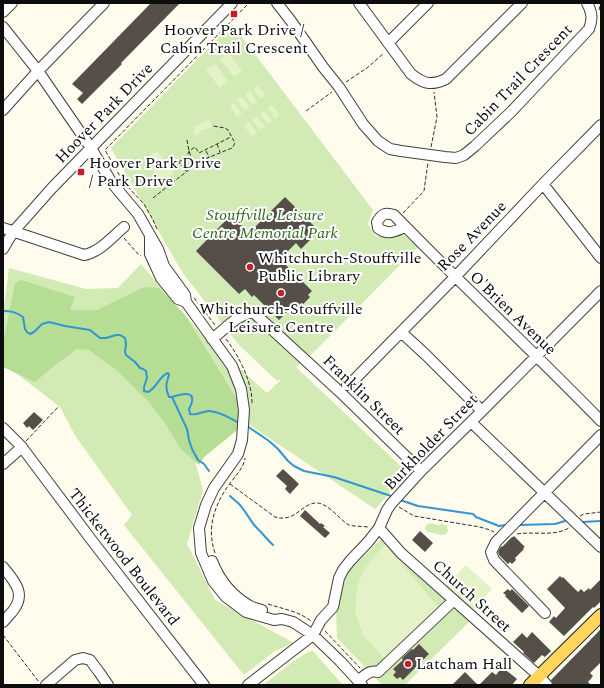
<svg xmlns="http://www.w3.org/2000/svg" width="604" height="688" font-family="Spectral,serif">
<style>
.green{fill:#d2ebb4}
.forest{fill:#b5dd93}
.pitch{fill:#e4f2c7}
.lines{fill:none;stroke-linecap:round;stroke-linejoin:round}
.stream{stroke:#3196d4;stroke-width:2}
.building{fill:#564e49}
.minor-casing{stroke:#404040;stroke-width:12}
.major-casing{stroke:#1e1e1e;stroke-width:14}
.path{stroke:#2f2f2f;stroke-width:1;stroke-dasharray:4 2;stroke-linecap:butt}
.minor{stroke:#fff;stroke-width:10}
.major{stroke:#ffd55d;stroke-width:12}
.poi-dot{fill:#c41e28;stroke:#fff;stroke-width:1.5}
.labels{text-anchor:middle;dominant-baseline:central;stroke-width:4;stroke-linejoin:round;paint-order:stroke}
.poi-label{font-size:16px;fill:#0d0d0d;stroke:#fff;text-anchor:start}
.street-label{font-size:16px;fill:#0d0d0d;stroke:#fff}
.park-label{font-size:16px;font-style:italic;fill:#2b681a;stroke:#fff}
</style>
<rect width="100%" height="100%" fill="#fffbed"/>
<path class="green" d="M232 24 373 210 368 224 376 237 401 233 418 247 311 355 296 367 408 473 375 509 241 419 193 453 203 490 187 544 215 600 294 643 275 651 244 675 124 525 132 515 76 437 60 407 3 363V315L9 268 86 289 118 288 141 264 203 336 267 393 282 379 277 381 238 344 182 272 111 148Z
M431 523 438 525 442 524 447 526 448 531 446 534 443 535 427 532 425 529C426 525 427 524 431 523Z
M382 538 469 622 405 685H382L337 638 336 609 346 574Z
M312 650 343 685H263L295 660Z"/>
<path class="forest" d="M21 280 75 297 70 310H97L144 287 159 288 185 315 238 401 241 427 204 457 199 465 180 448 165 423 149 402 115 369 89 350 77 349 55 365 35 382 3 367V344L15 283Z"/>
<path class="pitch" d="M228 53 242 71 234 77 220 59Z
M215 63 228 81 220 88 206 70Z
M257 85 265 95 261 99 253 89Z
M250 91 257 101 253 105 245 95Z
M242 97 250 107 245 111 237 100Z
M234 103 242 113 237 117 230 106Z
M272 105 280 115 275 118 268 108Z
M264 111 272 121 268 124 260 114Z
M257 117 265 127 260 130 252 120Z
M207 120H209L212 125 211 128C204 130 202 127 198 135L197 136 193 133 195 127Z
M249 122 257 133 252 136 244 126Z
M157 151 174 173 162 182 145 159Z
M385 544 439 608 384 658 363 635 355 612 357 588 363 571Z
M466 565 492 589 472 611 446 586Z"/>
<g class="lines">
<path class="stream" d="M3 311C11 311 16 312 23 317L25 329 27 332 30 334 34 332 42 324 49 322 65 326 90 330 100 338H106L116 335H120L125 338 126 344 125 352 126 355 135 362 140 368 143 369 146 371 147 378 144 387V391L148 392C157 388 159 376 168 373L169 375C166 384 165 387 169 397H172L187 429 189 440 192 449 198 460 204 464 209 471
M172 397C184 393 199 390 189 409L190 414C197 416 202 411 209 411 219 411 230 418 239 423
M247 426 269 441 278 449 288 461 294 466 304 471 334 477 391 496
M230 496C233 499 236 501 239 504 246 511 250 521 256 527 262 533 267 539 273 545
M400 500 418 506 473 514 476 517 499 526 506 525
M582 522 601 521
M519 525 555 524 565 521"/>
</g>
<path class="building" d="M151 3H180L121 63 122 64 82 104 77 99 83 93 72 84Z
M285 197 319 231 301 249 296 243 280 259 312 291 308 295 310 297 293 315 289 310 279 320 254 295 252 297 245 289 239 294 196 251 231 215 249 233Z
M34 412 43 420 33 430 29 426 27 428 23 423Z
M283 469 299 484 290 494 285 489 287 486 276 476Z
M305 510 320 524 321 523 325 526 323 527 330 533 325 538 300 516Z
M420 531 433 543 425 552 412 540Z
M514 536 525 547 523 548 524 549 515 558 516 560 512 564 510 562 508 564 499 555 498 552 501 546 502 547 512 537H513Z
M560 576 562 578 563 577 578 592 581 589 584 592 589 588 590 590 601 579V601L594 608 593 607 564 636 549 622 554 616 556 618 565 608 547 589Z
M508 589 510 591 512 589 529 606 522 613 505 596 506 595 503 593Z
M601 629V662L590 673 593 676 588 682 591 685H553L551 680Z
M532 632 551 651 545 657 542 655 534 663 523 653 524 652 513 642 522 633 527 638Z
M419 644 429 654 403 680 400 677 397 679 393 675 396 672 393 669 403 660 402 658 412 649 413 650Z
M502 667 517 679 512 685H479L492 672 496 675Z
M465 672 478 685H452Z"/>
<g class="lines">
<g class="minor-casing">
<path id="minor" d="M277 3 291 21 323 67 339 87 363 124 378 141 390 149 401 151 445 157 456 158 464 155 475 146 511 112 589 29C593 19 592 12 587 3
M359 3 411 74C424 84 431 86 446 79L522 3
M3 12 12 3
M3 27 38 71 91 148 112 183 138 214 158 249 164 266 185 295 186 302 232 366 241 389 244 410 242 440 238 454 214 488 206 505 199 528 201 553 213 581 226 597 246 612 274 620 282 619 293 622 313 635 340 661 362 685
M388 43 428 3
M3 110 38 71 104 3
M543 184 601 258
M405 227C395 231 388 236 378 228L377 222C382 214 385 212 394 215 462 285 533 351 601 421
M3 228 84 255C100 252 112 237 124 227
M150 236V254L161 278 178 299 186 302
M3 249 13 232 52 188 232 3
M401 332 426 355 482 411
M212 339C225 329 237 315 253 312L340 392 421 471
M347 385 353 381 455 277 543 184 601 125
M471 422 601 547
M3 428 21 446 93 542 204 685
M3 464 22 447
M379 528 401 553 539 676 547 685
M212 561C219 579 232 596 250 606 254 608 258 609 262 610
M3 567C15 582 27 594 12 612 9 615 6 619 3 622
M545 613 494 560 491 552 496 542 601 435
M358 681C365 675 369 670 378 672L454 600
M46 685 75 660 83 658 90 660 99 672 108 685
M248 685 313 635 321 620 333 607 339 578 343 570 350 561 368 542 379 528 387 510 391 504 421 471 482 411 601 291"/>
</g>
<g class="major-casing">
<path id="major" d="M530 685 601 615"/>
</g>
<path class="path" d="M599 10 600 6 599 3
M346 82 367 68 384 53
M306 111 332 92
M187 140 189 151 194 165
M217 144 220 152
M431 147 437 117 434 92
M206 151 209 157
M167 162 172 159 177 160 186 171
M179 162 187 156 189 151 195 147 199 153 231 137
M163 181 167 186
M153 198 200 161 232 148 234 145 235 143 228 130 225 128 213 126
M403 213 424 191 428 162
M157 229 152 218 144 204 129 188 121 178 105 150 249 3
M124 238 136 252 141 256
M194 298 215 325
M226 339C239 356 253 383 252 405
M26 441 59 406
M230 484 275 517C296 523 301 503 317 503 327 503 339 518 347 524 352 527 362 526 368 527
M399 507 414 516 480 527 490 530 494 532
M580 516 584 514 601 512
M517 534C534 531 553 537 569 528
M215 553C206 527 215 503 231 482 237 474 244 467 245 458
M268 604C283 609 298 611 311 621
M325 631 360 668
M3 635 39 682"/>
<use href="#minor" class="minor"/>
<use href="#major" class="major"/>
</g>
<g class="poi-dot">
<rect x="230" y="10" width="8" height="8" rx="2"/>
<rect x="77" y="168" width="8" height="8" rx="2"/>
<circle cx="250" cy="267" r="4"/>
<circle cx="281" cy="293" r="4"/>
<circle cx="408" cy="664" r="4"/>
</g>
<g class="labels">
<g class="poi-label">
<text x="234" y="30" text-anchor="middle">Hoover Park Drive /<tspan x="234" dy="18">Cabin Trail Crescent</tspan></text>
<text x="89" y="163">Hoover Park Drive<tspan x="89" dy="18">/ Park Drive</tspan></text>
<text x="258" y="258">Whitchurch-Stouffville<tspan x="258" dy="18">Public Library</tspan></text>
<text x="281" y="309" text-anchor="middle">Whitchurch-Stouffville<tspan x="281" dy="18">Leisure Centre</tspan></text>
<text x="416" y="664">Latcham Hall</text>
</g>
<g class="street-label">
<text transform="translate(518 80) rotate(-46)">Cabin Trail Crescent</text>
<text transform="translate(104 113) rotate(-46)">Hoover Park Drive</text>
<text transform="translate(472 236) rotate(-46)">Rose Avenue</text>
<text transform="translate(513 313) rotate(44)">O'Brien Avenue</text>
<text transform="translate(364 395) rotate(44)">Franklin Street</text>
<text transform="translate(431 442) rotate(-46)">Burkholder Street</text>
<text transform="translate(124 557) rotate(52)">Thicketwood Boulevard</text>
<text transform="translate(472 596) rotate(42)">Church Street</text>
</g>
<g class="park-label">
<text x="265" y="215">Stouffville Leisure<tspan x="265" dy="18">Centre Memorial Park</tspan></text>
</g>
</g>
<rect width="604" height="688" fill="none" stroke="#0d0d0d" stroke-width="8"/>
</svg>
